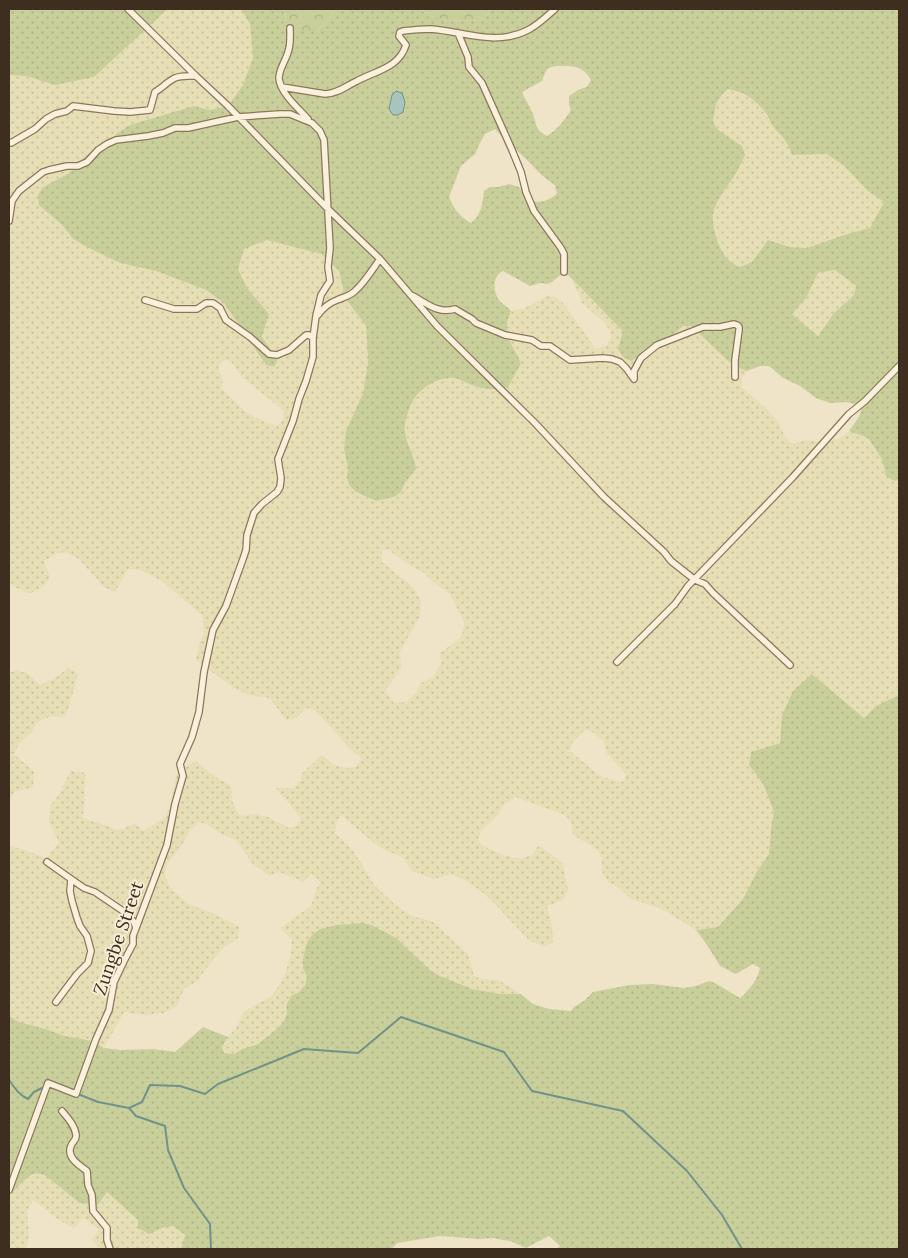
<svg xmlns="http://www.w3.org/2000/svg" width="908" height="1258" font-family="Lora,serif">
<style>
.farmland{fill:url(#farmland-dots);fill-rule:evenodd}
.grass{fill:url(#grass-dots);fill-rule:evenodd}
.forest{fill:url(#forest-crowns)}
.water{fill:#a9c4bc;stroke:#6f938a}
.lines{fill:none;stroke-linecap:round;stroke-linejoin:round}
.stream{stroke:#6f938a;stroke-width:2}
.minor-casing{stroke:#8d765c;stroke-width:8}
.minor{stroke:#faf1dc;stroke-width:5.5}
.labels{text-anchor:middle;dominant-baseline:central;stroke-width:4;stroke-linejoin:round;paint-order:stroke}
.street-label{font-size:18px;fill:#3d2e20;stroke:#f7eed8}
</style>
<defs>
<pattern id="farmland-dots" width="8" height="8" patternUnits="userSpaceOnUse" patternTransform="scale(1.25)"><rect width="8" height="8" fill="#e6deb5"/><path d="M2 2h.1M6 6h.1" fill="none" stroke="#c6bf9b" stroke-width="1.8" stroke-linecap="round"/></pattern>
<pattern id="grass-dots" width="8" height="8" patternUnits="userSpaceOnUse" patternTransform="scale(1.25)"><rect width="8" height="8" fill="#c9cf9b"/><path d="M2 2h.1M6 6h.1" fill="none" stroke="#aeb285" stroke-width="1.8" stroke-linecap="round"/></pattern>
<pattern id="forest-crowns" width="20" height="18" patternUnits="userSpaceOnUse" patternTransform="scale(1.25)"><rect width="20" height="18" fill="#c9cf9b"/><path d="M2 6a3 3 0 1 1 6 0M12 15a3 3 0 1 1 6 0" fill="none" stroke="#aeb285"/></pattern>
</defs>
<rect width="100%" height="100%" fill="#f0e4c8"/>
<path class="farmland" d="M167 9H241L250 24 253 58 243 85 228 106 210 110 194 106 166 115 110 142 85 156 69 173 42 188 39 205 62 225 73 239 120 263 156 271 206 290 224 303 266 365 273 367 278 359 262 337 269 314 247 288 238 269 244 248 267 240 321 254 339 271 345 298 366 326 368 362 363 393 346 431 344 449 348 468 347 477 356 492 376 501 394 497 401 492 405 483 416 469 415 460 405 432 404 423 415 397 435 381 444 378H453L479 388 507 336V322L511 311 523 309 548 296 555 297 564 304 596 349 607 345 611 337 610 331 604 322 582 303 571 277 581 287 607 316 624 331 618 349 670 338 683 326H691L727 360 734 366 747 371 742 379 741 387 766 408 779 423 784 435 792 444 804 440 821 442 838 439 849 431 868 438 882 459 886 476 894 481 899 480V574L896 581 899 583V695L876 706 864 718 812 674 782 716 780 743 751 753 749 765 763 784 774 812 771 828 769 854 756 873 743 899 718 927 696 930 660 908 631 899 618 887 608 882 602 872V860L598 850 573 835 571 821 564 815 516 797 506 803 496 817 481 831 478 840 485 847 503 855 519 859 532 855 539 845 563 864 568 891 563 900 547 906 552 927 553 942 546 947 530 941 486 895 465 880 451 874 434 879 412 871 402 857 383 849 374 843 341 815 337 821 335 833 349 846 360 861 374 885 398 907 412 916 433 922 468 954 474 976 482 979 499 980 521 994H500L472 989 438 975 430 970 303 968 307 977 305 985 287 1004V1013L284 1021 278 1028 258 1044 242 1049 234 1054 224 1053 222 1047 228 1037 237 1027 244 1011 271 997 281 983 286 971 290 958 292 940 280 928 311 906 317 888 321 882 311 874 303 882 279 872 270 876 252 863 237 841 218 832 207 824 199 822 189 832 180 848 167 864 165 875 170 888 188 904 217 915 239 927 238 938 221 950 196 982 184 989 177 1006 163 1013 145 1015 124 1012 104 1048 93 1041 65 1036 46 1029 19 1022 9 1016V845L47 858 59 842 49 822 50 806 58 796 71 771 86 773 83 818 119 830 135 824 143 831 165 818 170 806 177 773 196 761 217 778 231 786 232 801 238 813 242 816 254 814 268 817 289 828 296 826 301 819 289 803 275 788H293L301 780 302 773 322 755 334 765 346 768 356 767 362 759 347 746 330 726 314 710 306 708 296 718 286 720 270 698 249 695 232 687 196 660 200 642 204 634 203 616 162 581 141 570 128 569 115 592 103 586 79 559 65 552 58 553 44 561 50 578 43 587 29 594 9 584V75L26 76 35 79 94 77 155 21ZM226 360 231 362 242 377 284 411 282 421 277 426 259 419 247 413 221 388 223 380 218 368 221 362ZM382 550H389L409 565 424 573 430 579 450 594 464 622 463 632 459 639 439 654 442 661 433 678 421 683 416 693 406 702 394 703 385 691 401 668 400 651 420 616 421 600 413 587 382 562ZM586 729 594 733 604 741 606 752 626 775 624 781 619 782 600 776 570 751 572 743Z
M728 89 735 91 751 98 758 103 773 126 785 139 793 155 827 154 844 166 868 191 884 202 870 228 847 234 807 248 790 247 768 240 752 262 740 268 735 266 721 251 713 221V212L717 203 736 171 742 146 717 129 713 121 716 104 721 96Z
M835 270 856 286 854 295 834 313 818 336 792 314 806 298 818 273Z
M68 668 78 673 70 703 65 717 51 716 37 722 32 732 19 744 14 754 34 772 33 787 14 792 9 801V672L17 671 27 673 40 685 54 679Z
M37 1173 50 1178 60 1187 71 1195 79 1203 98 1205 107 1192 139 1220 149 1234 162 1228 173 1226 185 1236 181 1249H100L92 1240 99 1229 83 1218 74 1229 59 1220 33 1200 27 1211 29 1236 26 1249H9V1195L30 1176Z"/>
<path class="grass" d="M9 9H167L155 21 94 77 55 85 26 76 9 75Z
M241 9H283L286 21 319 29 337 9H420C439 23 460 21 482 20L488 13 489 9H899V480L894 481 886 476 882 459 868 438 849 431 859 417 861 411 855 404 846 402 830 403 816 398 800 386 783 378 769 366H760L747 371 734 366 727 360 691 326H683C666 342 651 350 631 361L623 357 618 349 623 331C604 313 587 293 568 275H560L552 282 547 284 541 283 530 286 503 271C492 276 493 292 499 300 502 304 508 307 511 311L507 322V336L521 363 508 387C499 389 487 390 478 387 469 385 461 379 453 378 440 376 424 387 416 396 411 402 403 424 405 432 407 445 415 456 416 469L405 483 401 492 394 497 376 501 356 492 349 485 347 477 348 468 344 449 346 431 363 393 368 362 366 326 345 298 339 271 321 254 267 240 244 249 238 269 247 288 269 314 262 337 278 359 274 367 266 365 224 303 206 290 156 271 120 263 93 250 73 239 62 225 39 205 38 196 42 188 69 173 85 156 110 142 116 134 130 125 194 106 210 110 228 106 243 85 253 58 250 24ZM555 66C572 66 582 64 591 80L587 87 578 90 569 96V105L571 110C564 121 558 129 547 136 532 128 538 122 531 110 528 103 524 98 522 92L542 81 545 73 548 68ZM728 89C747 93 756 100 767 115 769 119 770 122 773 126 782 138 787 139 792 155L827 154 844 166 868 191 884 202 870 228 847 234 807 248 790 247 768 240 752 262 740 267C731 264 722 254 719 245 716 235 712 224 713 214 715 201 729 185 736 173 739 167 742 161 745 155L742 146 717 129 713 121 716 104 721 96ZM495 129C505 141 515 148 525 158 536 169 541 176 555 185L557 194C547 201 543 203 530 201L519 187 509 184 498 187H490L484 191C482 205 482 214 471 223 460 217 454 209 449 197L461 166 475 154 481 141 485 134ZM835 270 856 286 854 295 834 313 818 336 792 314 806 298 818 273Z
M812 674 864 718 876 706 899 695V1249H557L560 1246 549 1236 526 1248 510 1241 492 1238 479 1239 440 1236 397 1243 391 1249H181L185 1235 173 1226 162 1228 149 1234 138 1228V1220L107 1192 98 1205 79 1203C73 1197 67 1193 61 1188 52 1181 41 1168 30 1176 22 1181 16 1190 9 1195V1016L19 1022 46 1029 65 1036 93 1041 104 1048 121 1050 153 1049 175 1052 203 1027 228 1037 222 1047 224 1053 234 1054 242 1049 258 1044 278 1028 284 1021 287 1013V1004L291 996 299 992 305 985 307 977 303 968V959L307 942 313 934 320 929 337 925 362 923 371 925 396 938 430 970 438 975 472 989 500 994H521L533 1004 549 1009 571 1011 574 1007 585 1000 593 992 629 985 653 984 684 988 696 986 709 981 715 983 740 998C750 989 757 981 760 968L753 964 736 974 720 966 707 945 696 930 718 927 743 899 756 873 769 854 771 828 774 812 763 784 749 765 751 752 780 743 782 716 793 691Z"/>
<path class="forest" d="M283 9H337L319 29 310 32 292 27 286 21Z
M420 9H489L488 13 482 20C460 21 438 23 420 9Z"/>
<path class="water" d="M396 91 402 93 405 102 403 112 398 115H393L389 109 392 95Z"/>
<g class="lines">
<path class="stream" d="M9 1080C14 1087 19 1095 28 1099L34 1092 44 1087
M78 1094 98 1102 129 1108 142 1102 150 1085 180 1086 205 1094 218 1084 304 1049 358 1053 401 1017 504 1052 532 1091 623 1111 687 1171 722 1215 742 1249
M129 1108 136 1116 165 1126 168 1150 184 1188 210 1224 211 1249"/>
<g class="minor-casing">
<path id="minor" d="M128 9 196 76 228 106 328 209 380 259 437 326 535 423 604 497 664 552 671 561 695 580 705 584 713 593 790 665
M290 28C290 36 291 44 288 52 286 60 279 69 279 78 280 93 299 109 308 119
M458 33 468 57 469 67 482 83 512 150 521 172 526 192 534 211 561 248 564 254V272
M282 87 325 94C337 94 346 86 357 81 375 71 399 68 406 45L399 36 400 32 403 31C412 30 421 29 430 29 464 31 495 47 528 30 538 25 547 16 555 9
M9 142 11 143 35 129 46 119 55 114 67 111 73 106 114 111 130 112 150 110 155 92C162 88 168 81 175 78 181 75 189 76 196 76
M9 221 12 201 19 191 43 172 49 170 67 166H78L87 162 98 150 107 144 116 140 148 136 163 133 175 128H188L238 117 280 114H290L312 123 320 131 324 140 330 248 328 267 330 281 321 295 316 316 313 338V357L306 381 299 399 293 421 278 459 281 478 280 487 277 492 262 504 254 513 247 535 246 550 243 559 226 606 213 630 204 672 199 712 192 737 180 764 183 776 175 804 167 845 133 936V944L124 961 114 982 109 1010 96 1039 76 1094 48 1083 9 1190
M413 296C428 304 438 314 455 309L472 319 476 323 505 335 532 340 541 346H550L570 360 603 358 612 359 620 362 626 368 634 379V371L641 358 657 345 703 327H720L734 324 737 325 739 327V330L735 360V377
M145 300 174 309H197L206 303H213L220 308 226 320 250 337 269 354 277 355 289 350 306 335H309L313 338
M318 315C323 308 329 303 337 300 344 297 350 296 355 291 365 282 372 270 380 259
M617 662 675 604 688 586 793 477 849 414 865 401 899 366
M47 862 71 879 70 891 72 901 77 918 80 926 87 936 91 951 88 963 77 974 56 1002
M71 879 84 888 95 892 123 911 134 922 136 928
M62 1111C68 1118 75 1126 76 1135 77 1140 72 1142 71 1146 66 1157 79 1165 87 1171L88 1185 92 1195 93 1211 107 1228V1240L110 1249"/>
</g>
<use href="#minor" class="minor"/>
</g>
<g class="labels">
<g class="street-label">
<text transform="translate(118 938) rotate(-71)">Zungbe Street</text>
</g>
</g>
<rect width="908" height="1258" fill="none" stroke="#3d2e20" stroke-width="20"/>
</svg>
